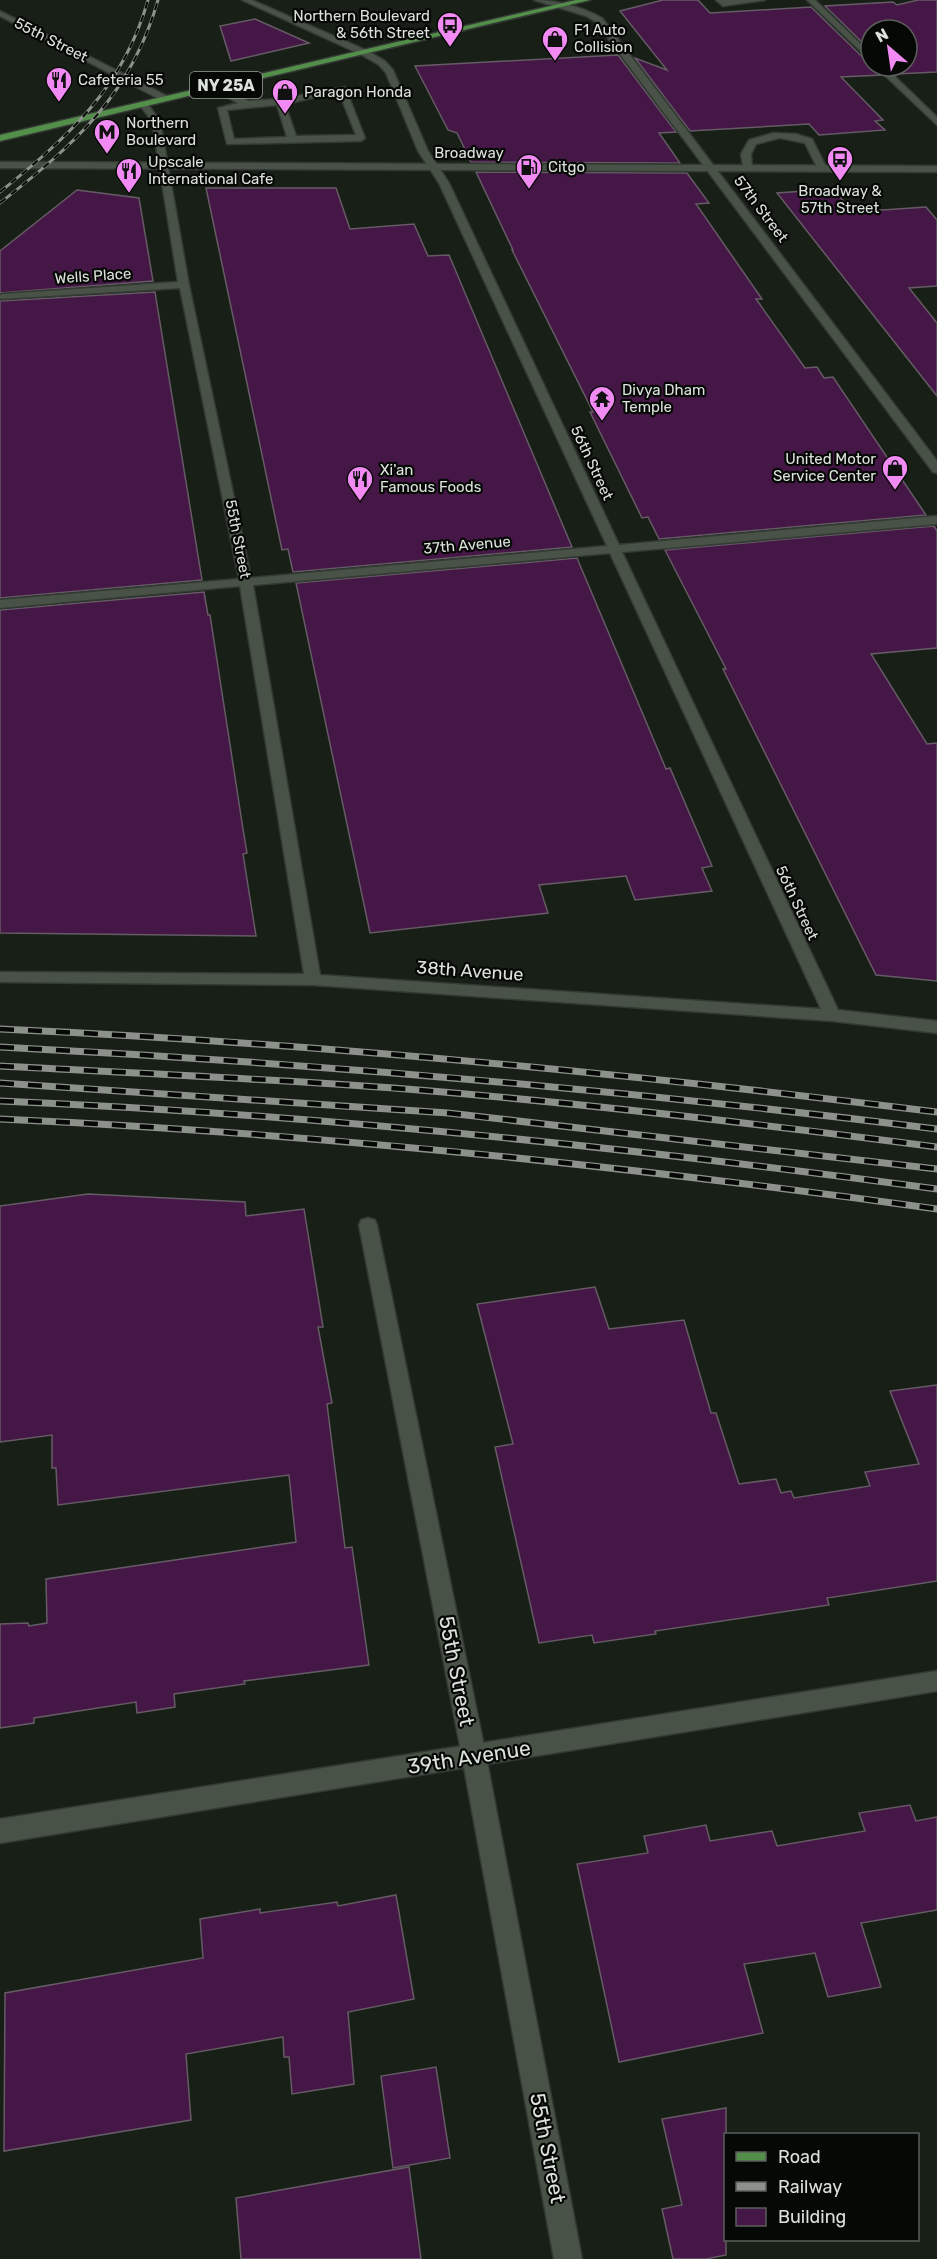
<svg xmlns="http://www.w3.org/2000/svg" width="937" height="2259" font-family="Rubik,sans-serif">
<style>
.building{fill:#451746;stroke:#655b65;stroke-width:1.5}
.lines{fill:none;stroke-linecap:round;stroke-linejoin:round}
.lane-casing{stroke:#333933;stroke-width:3}
.street-casing{stroke:#333933;stroke-width:3}
.secondary-casing{stroke:#333933;stroke-width:3}
.primary-casing{stroke:#333933;stroke-width:3}
.lane{fill:#495247;fill-rule:evenodd}
.street{fill:#495247;fill-rule:evenodd}
.secondary{fill:#495247;fill-rule:evenodd}
.primary{fill:#548e4b;fill-rule:evenodd}
.rail-far1-casing{stroke:#8c928b;stroke-width:3}
.rail-casing{stroke:#8c928b;stroke-width:7}
.rail-far1{stroke:#060805;stroke-width:2;stroke-dasharray:7;stroke-linecap:butt}
.rail{stroke:#060805;stroke-width:4.5;stroke-dasharray:14;stroke-linecap:butt}
.labels{text-anchor:middle;dominant-baseline:central;stroke-width:4.5;stroke-linejoin:round;paint-order:stroke}
.far-poi-label{font-size:15px;fill:#dbe1db;stroke:#060805;text-anchor:start}
.far-street-label{font-size:15px;fill:#dbe1db;stroke:#060805}
.shield{fill:#060805;stroke:#9ba09b;stroke-width:1.5}
.shield-label{font-size:16px;font-weight:bold;fill:#dbe1db}
.street-label{font-size:18px;fill:#dbe1db;stroke:#060805}
.near-street-label{font-size:21px;fill:#dbe1db;stroke:#060805}
</style>
<rect width="100%" height="100%" fill="#181f16"/>
<path class="building" d="M663 0H698L710 13 811 7 881 75 841 77 883 120 875 121 885 130 819 135 809 124 690 131 635 58 667 70 620 11Z
M918 0H937V72L896 74 887 66H907V30H871V51L825 6 893 2 897 5Z
M255 19 309 43 231 61 220 26Z
M618 55 676 132 659 133 680 163 471 162 457 133 448 130 415 66Z
M476 172 687 173 709 203 696 204 762 299H756L805 368 817 367 824 378 833 377 926 515 659 539 648 517 642 518 590 412H593L512 250H513Z
M206 188H336L350 229 414 224 428 256 449 255 572 547 293 572 288 549 282 550Z
M833 189 853 212 926 207 937 220V286L909 288 937 323V396L777 193Z
M77 190 139 198 153 281 0 293V251Z
M155 292 202 580 0 598V301Z
M934 526 937 531V648L871 654 927 744 937 743V981L876 975 723 669H726L665 550Z
M577 558 666 769 670 768 712 866 702 868 712 891 635 900 626 876 539 885 548 913 370 933 296 583Z
M204 592 208 615H210L243 829 247 853 243 854 256 936 0 933V610Z
M88 1194 245 1202 246 1216 304 1209 323 1327H318L332 1403 327 1404 345 1548 352 1547 369 1665 244 1681 245 1684 174 1694 175 1707 137 1713 136 1702 34 1718V1723L0 1728V1624L28 1623 29 1626 47 1623 46 1579 296 1542 289 1475 58 1505 56 1468H52V1435L0 1442V1206Z
M595 1287 609 1329 684 1320 711 1413H716L739 1484 776 1479 781 1493 791 1491 794 1498 870 1486 865 1472 919 1464 890 1391 937 1385V1581L827 1598 829 1605 655 1631 656 1634 594 1643 592 1635 539 1643 495 1447 513 1444 477 1304Z
M910 1805 916 1821 937 1817V1910L861 1923 881 1987 828 1997 815 1953 744 1964 763 2033 619 2062 577 1864 648 1853 644 1836 706 1825 710 1841 772 1831 777 1846 865 1831 859 1813Z
M396 1895 414 1999 348 2012 354 2084 292 2094 289 2057H284L283 2037 186 2054 191 2120 4 2151 5 1993 203 1958 200 1919 260 1909V1913L337 1902 338 1906Z
M436 2067 450 2158 393 2168 381 2076Z
M726 2108V2255L706 2259H673L662 2209 682 2205 662 2119Z
M409 2167 421 2259H241L236 2198Z"/>
<g class="lines">
<g class="lane-casing">
<path id="lane" d="M716 0H765L723 6Z
M213 86H219L248 101 280 99 345 87 365 138 361 141 227 144 218 108 238 103 213 90ZM339 92 356 135 296 136 285 104ZM277 105 287 137 234 139 227 110Z
M773 133 796 134 812 139 827 169 825 171H819L805 143 780 138 756 144 751 154 752 169 744 171 741 154 749 140Z"/>
</g>
<g class="street-casing">
<path id="street" d="M242 0H252L368 51 385 61 393 70 428 151 449 183 619 545 937 516V524L622 552 838 1010 937 1021V1033L832 1021 313 985 0 982V972L304 974 240 586 0 608V600L239 579 180 288 0 299V295L3 294 178 282 152 121 139 104 140 102H146L160 121 189 285 251 578 607 546 439 183 418 151 386 73 379 65 362 55ZM610 553 821 1009 320 975 253 585Z
M534 0C556 0 583 7 602 18L937 461V473L933 472 596 22 586 16Z
M807 0H815L871 54V61Z
M0 11 169 97 170 99 163 101 0 16Z
M875 66H884L937 117V125Z
M368 1218 375 1220 377 1225 486 1756 582 2259H554L462 1756 359 1225 361 1220Z"/>
</g>
<g class="secondary-casing">
<path id="secondary" d="M0 162 937 166V172L0 168Z
M937 1671V1691L0 1843V1819Z"/>
</g>
<g class="primary-casing">
<path id="primary" d="M576 0H590L0 141V135Z"/>
</g>
<use href="#lane" class="lane"/>
<use href="#street" class="street"/>
<use href="#secondary" class="secondary"/>
<use href="#primary" class="primary"/>
<g class="rail-far1-casing">
<path id="rail-far1" d="M0 192C69 136 123 88 148 0
M0 203C75 144 131 95 158 0"/>
</g>
<g class="rail-casing">
<path id="rail" d="M0 1029C314 1043 625 1073 937 1112
M0 1047C314 1063 625 1090 937 1129
M0 1066C135 1073 271 1079 406 1089 583 1103 760 1124 937 1147
M0 1083 448 1113 937 1169
M0 1101C313 1114 626 1147 937 1189
M0 1119C313 1133 626 1166 937 1209"/>
</g>
<use href="#rail-far1" class="rail-far1"/>
<use href="#rail" class="rail"/>
</g>
<defs>
<g id="bus-pin" transform="scale(1.35)"><path d="M0 17L-7.5 6A9.5 9.5 0 1 1 7.5 6Z" fill="#f28af3" stroke="#060805"/><path d="M-5-6H5V4H4V6H2V4H-2V6H-4V4H-5ZM-3.5-4V0h7V-4ZM-3.5 1.2v1.5H-2V1.2ZM2 1.2v1.5H3.5V1.2Z" fill="#111"/></g>
<g id="shop-pin" transform="scale(1.35)"><path d="M0 17L-7.5 6A9.5 9.5 0 1 1 7.5 6Z" fill="#f28af3" stroke="#060805"/><path d="M-5-2.5h2.3a2.7 3.5 0 0 1 5.4 0H5L5.5 6h-11ZM-1.5-2.5h3a1.5 2.3 0 0 0-3 0Z" fill="#111"/></g>
<g id="restaurant-pin" transform="scale(1.35)"><path d="M0 17L-7.5 6A9.5 9.5 0 1 1 7.5 6Z" fill="#f28af3" stroke="#060805"/><path d="M-5-6h1v4h1v-4h1v4h1v-4h1v5L-1.5 .5V6h-2V.5L-5-1ZM5-6V6H3V1.5H1.5Q1.5-4 5-6Z" fill="#111"/></g>
<g id="metro-pin" transform="scale(1.35)"><path d="M0 17L-7.5 6A9.5 9.5 0 1 1 7.5 6Z" fill="#f28af3" stroke="#060805"/><path d="M-5.5 5V-5H-3L0 0L3-5H5.5V5H3V-.5L0 4L-3-.5V5Z" fill="#111"/></g>
<g id="fuel-pin" transform="scale(1.35)"><path d="M0 17L-7.5 6A9.5 9.5 0 1 1 7.5 6Z" fill="#f28af3" stroke="#060805"/><path d="M-5.5-6h7V0h2V4h1.3V-2.5L3-4.5l.8-.8L6-3V5H2.5V1h-1V6h-7ZM-4.2-4.7v3.2H.2V-4.7Z" fill="#111"/></g>
<g id="temple-pin" transform="scale(1.35)"><path d="M0 17L-7.5 6A9.5 9.5 0 1 1 7.5 6Z" fill="#f28af3" stroke="#060805"/><path d="M0-6L5-2H3V0L6.5 2.5H4V6H1.5V3h-3V6H-4V2.5H-6.5L-3 0V-2H-5Z" fill="#111"/></g>
</defs>
<g fill-rule="evenodd">
<use href="#bus-pin" x="450" y="25"/>
<use href="#shop-pin" x="555" y="39"/>
<use href="#restaurant-pin" x="59" y="80"/>
<use href="#shop-pin" x="285" y="92"/>
<use href="#metro-pin" x="107" y="132"/>
<use href="#bus-pin" x="840" y="159"/>
<use href="#fuel-pin" x="529" y="167"/>
<use href="#restaurant-pin" x="129" y="171"/>
<use href="#temple-pin" x="602" y="399"/>
<use href="#shop-pin" x="895" y="468"/>
<use href="#restaurant-pin" x="360" y="479"/>
</g>
<g class="labels">
<g class="far-poi-label">
<text x="430" y="16" text-anchor="end">Northern Boulevard<tspan x="430" dy="17">&amp; 56th Street</tspan></text>
<text x="574" y="30">F1 Auto<tspan x="574" dy="17">Collision</tspan></text>
<text x="78" y="80">Cafeteria 55</text>
<text x="304" y="92">Paragon Honda</text>
<text x="126" y="123">Northern<tspan x="126" dy="17">Boulevard</tspan></text>
<text x="148" y="162">Upscale<tspan x="148" dy="17">International Cafe</tspan></text>
<text x="548" y="167">Citgo</text>
<text x="840" y="191" text-anchor="middle">Broadway &amp;<tspan x="840" dy="17">57th Street</tspan></text>
<text x="622" y="390">Divya Dham<tspan x="622" dy="17">Temple</tspan></text>
<text x="876" y="459" text-anchor="end">United Motor<tspan x="876" dy="17">Service Center</tspan></text>
<text x="380" y="470">Xi'an<tspan x="380" dy="17">Famous Foods</tspan></text>
</g>
<g class="far-street-label">
<text transform="translate(51 40) rotate(27)">55th Street</text>
<text x="469" y="153">Broadway</text>
<text transform="translate(761 209) rotate(53)">57th Street</text>
<text transform="translate(93 276) rotate(-4)">Wells Place</text>
<text transform="translate(592 463) rotate(65)">56th Street</text>
<text transform="translate(238 539) rotate(79)">55th Street</text>
<text transform="translate(467 545) rotate(-5)">37th Avenue</text>
<text transform="translate(797 903) rotate(65)">56th Street</text>
</g>
<rect class="shield" x="190" y="72" width="72" height="26" rx="4.5"/>
<g class="shield-label">
<text x="226" y="85">NY 25A</text>
</g>
<g class="street-label">
<text transform="translate(470 971) rotate(4)">38th Avenue</text>
</g>
<g class="near-street-label">
<text transform="translate(457 1671) rotate(79)">55th Street</text>
<text transform="translate(469 1757) rotate(-9)">39th Avenue</text>
<text transform="translate(548 2148) rotate(79)">55th Street</text>
</g>
</g>
<rect x="724" y="2133" width="195" height="108" fill="#060805" stroke="#5b5f5b" stroke-width="1.5"/>
<rect x="736" y="2152" width="30" height="9" fill="#548e4b" stroke="#5b5f5b" stroke-width="1.5"/>
<text x="778" y="2163" font-size="18" fill="#dbe1db">Road</text>
<rect x="736" y="2182" width="30" height="9" fill="#8c928b" stroke="#5b5f5b" stroke-width="1.5"/>
<text x="778" y="2193" font-size="18" fill="#dbe1db">Railway</text>
<rect x="736" y="2208" width="30" height="18" fill="#451746" stroke="#5b5f5b" stroke-width="1.5"/>
<text x="778" y="2223" font-size="18" fill="#dbe1db">Building</text>
<g transform="translate(889 48) rotate(331)"><circle r="28" fill="#060805" stroke="#5b5f5b" stroke-width="1.5"/>
<path d="M0-4.5L10 22L0 15L-10 22Z" fill="#f28af3"/>
<text y="-9" font-size="16" font-weight="bold" text-anchor="middle" fill="#dbe1db">N</text>
</g>
</svg>
